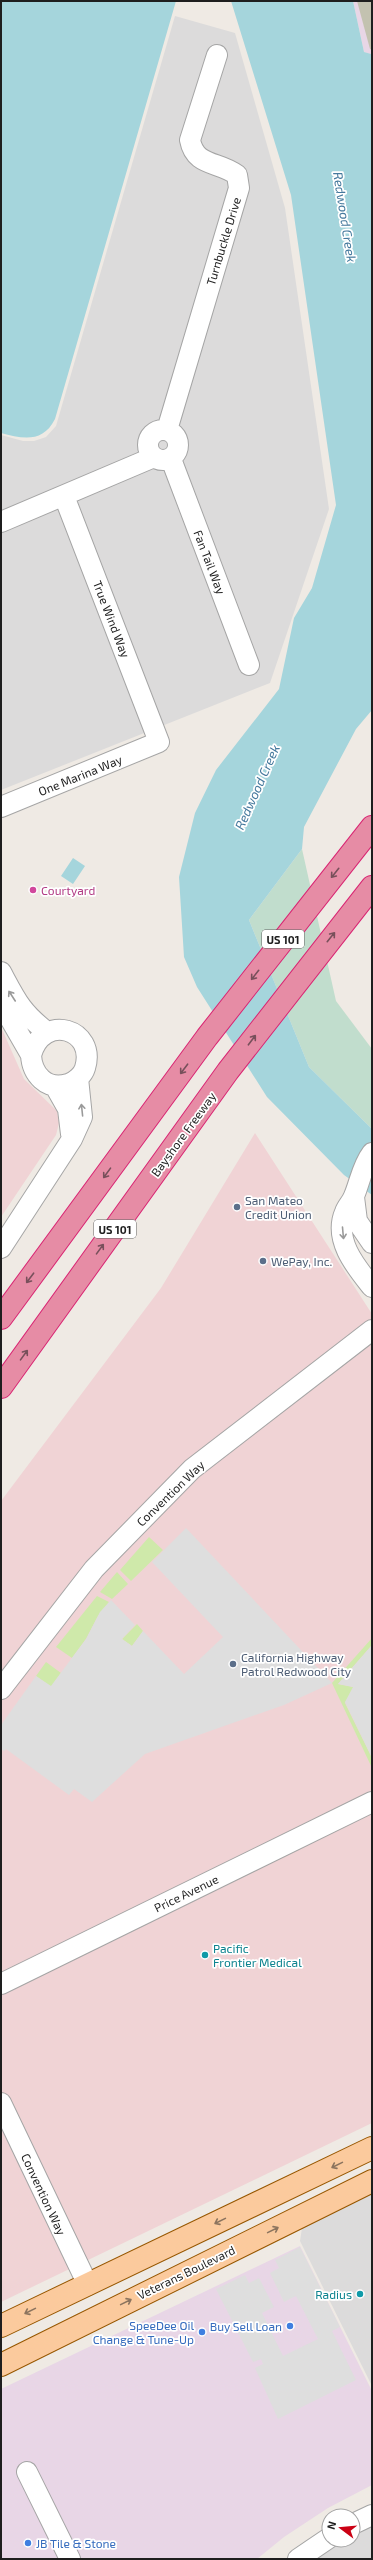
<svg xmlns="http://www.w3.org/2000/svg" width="373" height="2560" font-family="'Exo 2',sans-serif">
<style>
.residential{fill:#dcdbdb}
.commercial{fill:#f0d3d5}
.industrial{fill:#e8d6e6}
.construction{fill:#c3c2b0}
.grass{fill:#cfe9aa}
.wetland{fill:#c1ddcd}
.parking{fill:#dedede}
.water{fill:#a5d5dc}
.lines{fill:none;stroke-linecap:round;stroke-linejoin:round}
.minor-casing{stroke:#a5a5a5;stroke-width:22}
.major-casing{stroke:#975701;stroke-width:24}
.highway-casing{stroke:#d92573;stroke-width:24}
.minor{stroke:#fff;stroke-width:20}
.major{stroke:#fbca9d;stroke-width:22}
.highway{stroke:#e68ca5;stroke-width:22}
.oneway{stroke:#78505b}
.oneway2{stroke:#9a9a9a}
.oneway3{stroke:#8c745e}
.hotel-dot{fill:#d1479c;stroke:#fff;stroke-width:1.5}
.service-dot{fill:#5c6f8a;stroke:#fff;stroke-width:1.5}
.culture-dot{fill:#0f9aa8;stroke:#fff;stroke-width:1.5}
.shop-dot{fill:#3f7fe0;stroke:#fff;stroke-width:1.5}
.labels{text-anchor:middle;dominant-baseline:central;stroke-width:3.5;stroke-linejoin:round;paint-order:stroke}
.shield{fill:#fff;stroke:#626262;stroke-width:1}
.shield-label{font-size:11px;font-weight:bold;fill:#1e1e1e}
.street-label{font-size:12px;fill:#1e1e1e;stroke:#fff}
.hotel-label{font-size:12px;fill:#b23c85;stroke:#fff;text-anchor:start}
.service-label{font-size:12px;fill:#4e5e75;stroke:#fff;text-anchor:start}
.culture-label{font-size:12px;fill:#0d838f;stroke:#fff;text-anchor:start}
.shop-label{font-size:12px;fill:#366cbe;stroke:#fff;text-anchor:end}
.water-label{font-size:13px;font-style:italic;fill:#45799d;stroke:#fff}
</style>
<rect width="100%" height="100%" fill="#efeae4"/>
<path class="residential" d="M175 16 235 33 285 208 329 509 270 683 1 790V435L23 441H34L46 437 56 426Z
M372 2181V2386L300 2241 304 2215Z
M372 2515V2559H298L329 2540H353V2524Z"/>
<path class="commercial" d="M1 1027 24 1079 57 1111 59 1123 56 1135 1 1217Z
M255 1133 372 1314V2123L1 2302V1501L161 1288Z"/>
<path class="industrial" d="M353 1H372V58L370 54 364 52Z
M300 2246 372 2391V2485L328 2508 284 2537 257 2559H1V2389Z"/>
<path class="construction" d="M357 1H372V50L370 49Z"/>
<path class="grass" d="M149 1537 163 1550 131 1581 120 1570Z
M117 1572 128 1584 112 1599 100 1592Z
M97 1596 109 1602 98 1616 86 1639 72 1658 56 1647Z
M137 1624 143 1631 132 1646 122 1639Z
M372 1638V1645L338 1684 353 1687 354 1690 345 1703 372 1758V1768L332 1683Z
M46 1662 61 1673 51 1687 36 1676Z"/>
<path class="wetland" d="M302 849 336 1001 372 1049V1129L309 1067 249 920Z"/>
<path class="parking" d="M186 1528 332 1683 284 1705 145 1754 92 1802 74 1789 69 1795 6 1749 4 1751 1 1749V1725L36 1676 51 1686 86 1639 100 1612 111 1600 135 1625 122 1639 132 1646 143 1631 184 1674 223 1637 152 1562Z
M372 1645V1758L345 1702 353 1687 338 1684Z
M300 2247 340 2327 332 2331 356 2380 278 2419 255 2368 263 2364 261 2359 253 2362 216 2289 245 2275 249 2283 259 2278 274 2307 262 2313 283 2356 318 2339 296 2296 284 2302 270 2273 279 2268 275 2260Z"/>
<path class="water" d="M1 1H176L55 419C43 443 23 439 1 433Z
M231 1H353L364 52 371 54 372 58V710L356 729 304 827 302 849 249 920 309 1067 372 1129V1195L344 1175 267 1097 197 987 184 957 179 877 195 813 216 770 279 689 294 618 312 588 336 505 291 195Z
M73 858 85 866 73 884 61 876Z"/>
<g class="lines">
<g class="minor-casing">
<path id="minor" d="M148 445a15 15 0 1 1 30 0a15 15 0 1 1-30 0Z
M167 430 239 188 237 175C219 161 195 167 190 140L217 55
M171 459 249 665
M1 522 154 457
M1 807 159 742 64 496
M1 972C16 1000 21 1012 47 1032
M1 1003 31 1055C32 1074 46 1091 68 1084 75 1082 83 1075 85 1068 97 1029 43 1012 31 1055
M55 1086 68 1109 71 1134
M372 1153C362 1166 360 1182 354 1196 352 1202 347 1206 345 1212 333 1240 356 1267 372 1287
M354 1197 357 1221 372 1243
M1 1248 72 1139 82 1117 78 1078
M1 1689 94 1569 192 1469 372 1330
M1 1984 372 1802
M1 2103 88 2285
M27 2472 70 2559
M353 2524 372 2515
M298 2559 329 2538"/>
</g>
<g class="major-casing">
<path id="major" d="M1 2326 372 2148
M1 2365 372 2181"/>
</g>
<g class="highway-casing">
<path id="highway" d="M1 1318 207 1037 372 827
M1 1387 228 1071 372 887"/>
</g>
<use href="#minor" class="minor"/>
<use href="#major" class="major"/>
<use href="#highway" class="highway"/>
</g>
<defs><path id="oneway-shaft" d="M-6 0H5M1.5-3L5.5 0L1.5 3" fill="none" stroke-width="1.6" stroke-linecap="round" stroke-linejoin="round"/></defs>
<g class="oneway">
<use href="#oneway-shaft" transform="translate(335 873) rotate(129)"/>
<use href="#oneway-shaft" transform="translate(331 937) rotate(-51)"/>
<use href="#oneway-shaft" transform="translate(255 975) rotate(128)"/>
<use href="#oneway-shaft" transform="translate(252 1040) rotate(-53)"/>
<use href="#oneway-shaft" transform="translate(184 1069) rotate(127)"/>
<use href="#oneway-shaft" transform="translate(107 1173) rotate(126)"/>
<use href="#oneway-shaft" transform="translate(100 1249) rotate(-54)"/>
<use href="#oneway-shaft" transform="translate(30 1278) rotate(127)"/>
<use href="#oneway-shaft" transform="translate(24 1355) rotate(-54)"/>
</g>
<g class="oneway2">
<use href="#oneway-shaft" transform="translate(12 996) rotate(-123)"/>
<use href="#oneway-shaft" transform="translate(82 1110) rotate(-96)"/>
<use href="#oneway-shaft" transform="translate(343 1233) rotate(85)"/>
</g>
<g class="oneway3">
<use href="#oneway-shaft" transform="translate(337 2165) rotate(154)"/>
<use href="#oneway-shaft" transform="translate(220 2221) rotate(154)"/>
<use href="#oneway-shaft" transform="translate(273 2230) rotate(-26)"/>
<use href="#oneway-shaft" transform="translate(126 2302) rotate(-26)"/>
<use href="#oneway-shaft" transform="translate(30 2311) rotate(154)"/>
</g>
<circle class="hotel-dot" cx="33" cy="890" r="4"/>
<g class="service-dot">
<circle cx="237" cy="1207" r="4"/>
<circle cx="263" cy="1261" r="4"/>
<circle cx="233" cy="1664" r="4"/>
</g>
<g class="culture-dot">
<circle cx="205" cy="1955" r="4"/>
<circle cx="360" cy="2294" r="4"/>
</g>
<g class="shop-dot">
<circle cx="290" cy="2326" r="4"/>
<circle cx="202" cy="2332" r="4"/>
<circle cx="28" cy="2543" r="4"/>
</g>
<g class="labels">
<g class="shield">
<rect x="262" y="930" width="42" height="18" rx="3"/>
<rect x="94" y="1220" width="42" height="18" rx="3"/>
</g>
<g class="shield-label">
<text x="283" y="939">US 101</text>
<text x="115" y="1229">US 101</text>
</g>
<g class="street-label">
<text transform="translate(223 241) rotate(-73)">Turnbuckle Drive</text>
<text transform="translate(210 562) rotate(69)">Fan Tail Way</text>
<text transform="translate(112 619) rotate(69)">True Wind Way</text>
<text transform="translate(80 775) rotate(-22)">One Marina Way</text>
<text transform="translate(183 1134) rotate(-54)">Bayshore Freeway</text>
<text transform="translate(170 1493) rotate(-44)">Convention Way</text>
<text transform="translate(186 1893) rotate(-26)">Price Avenue</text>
<text transform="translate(44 2194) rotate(65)">Convention Way</text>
<text transform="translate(186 2272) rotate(-26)">Veterans Boulevard</text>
</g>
<g class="hotel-label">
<text x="41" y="890">Courtyard</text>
</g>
<g class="service-label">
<text x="245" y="1200">San Mateo<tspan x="245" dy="14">Credit Union</tspan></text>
<text x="271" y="1261">WePay, Inc.</text>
<text x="241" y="1657">California Highway<tspan x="241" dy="14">Patrol Redwood City</tspan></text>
</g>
<g class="culture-label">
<text x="213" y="1948">Pacific<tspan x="213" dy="14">Frontier Medical</tspan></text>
<text x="352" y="2294" text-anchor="end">Radius</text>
</g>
<g class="shop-label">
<text x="194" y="2325">SpeeDee Oil<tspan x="194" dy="14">Change &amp; Tune-Up</tspan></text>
<text x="282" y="2326">Buy Sell Loan</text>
<text x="36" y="2543" text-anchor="start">JB Tile &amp; Stone</text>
</g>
<g class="water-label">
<text transform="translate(345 217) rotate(81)">Redwood Creek</text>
<text transform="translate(257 787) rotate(-66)">Redwood Creek</text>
</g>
</g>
<rect width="373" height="2560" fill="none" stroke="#1e1e1e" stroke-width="4"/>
<g transform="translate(341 2528) rotate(286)"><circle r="19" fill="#ffffff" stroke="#a5a5a5"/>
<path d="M0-3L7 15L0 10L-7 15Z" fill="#cb0114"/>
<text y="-6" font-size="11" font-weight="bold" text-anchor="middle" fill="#1e1e1e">N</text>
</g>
</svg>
